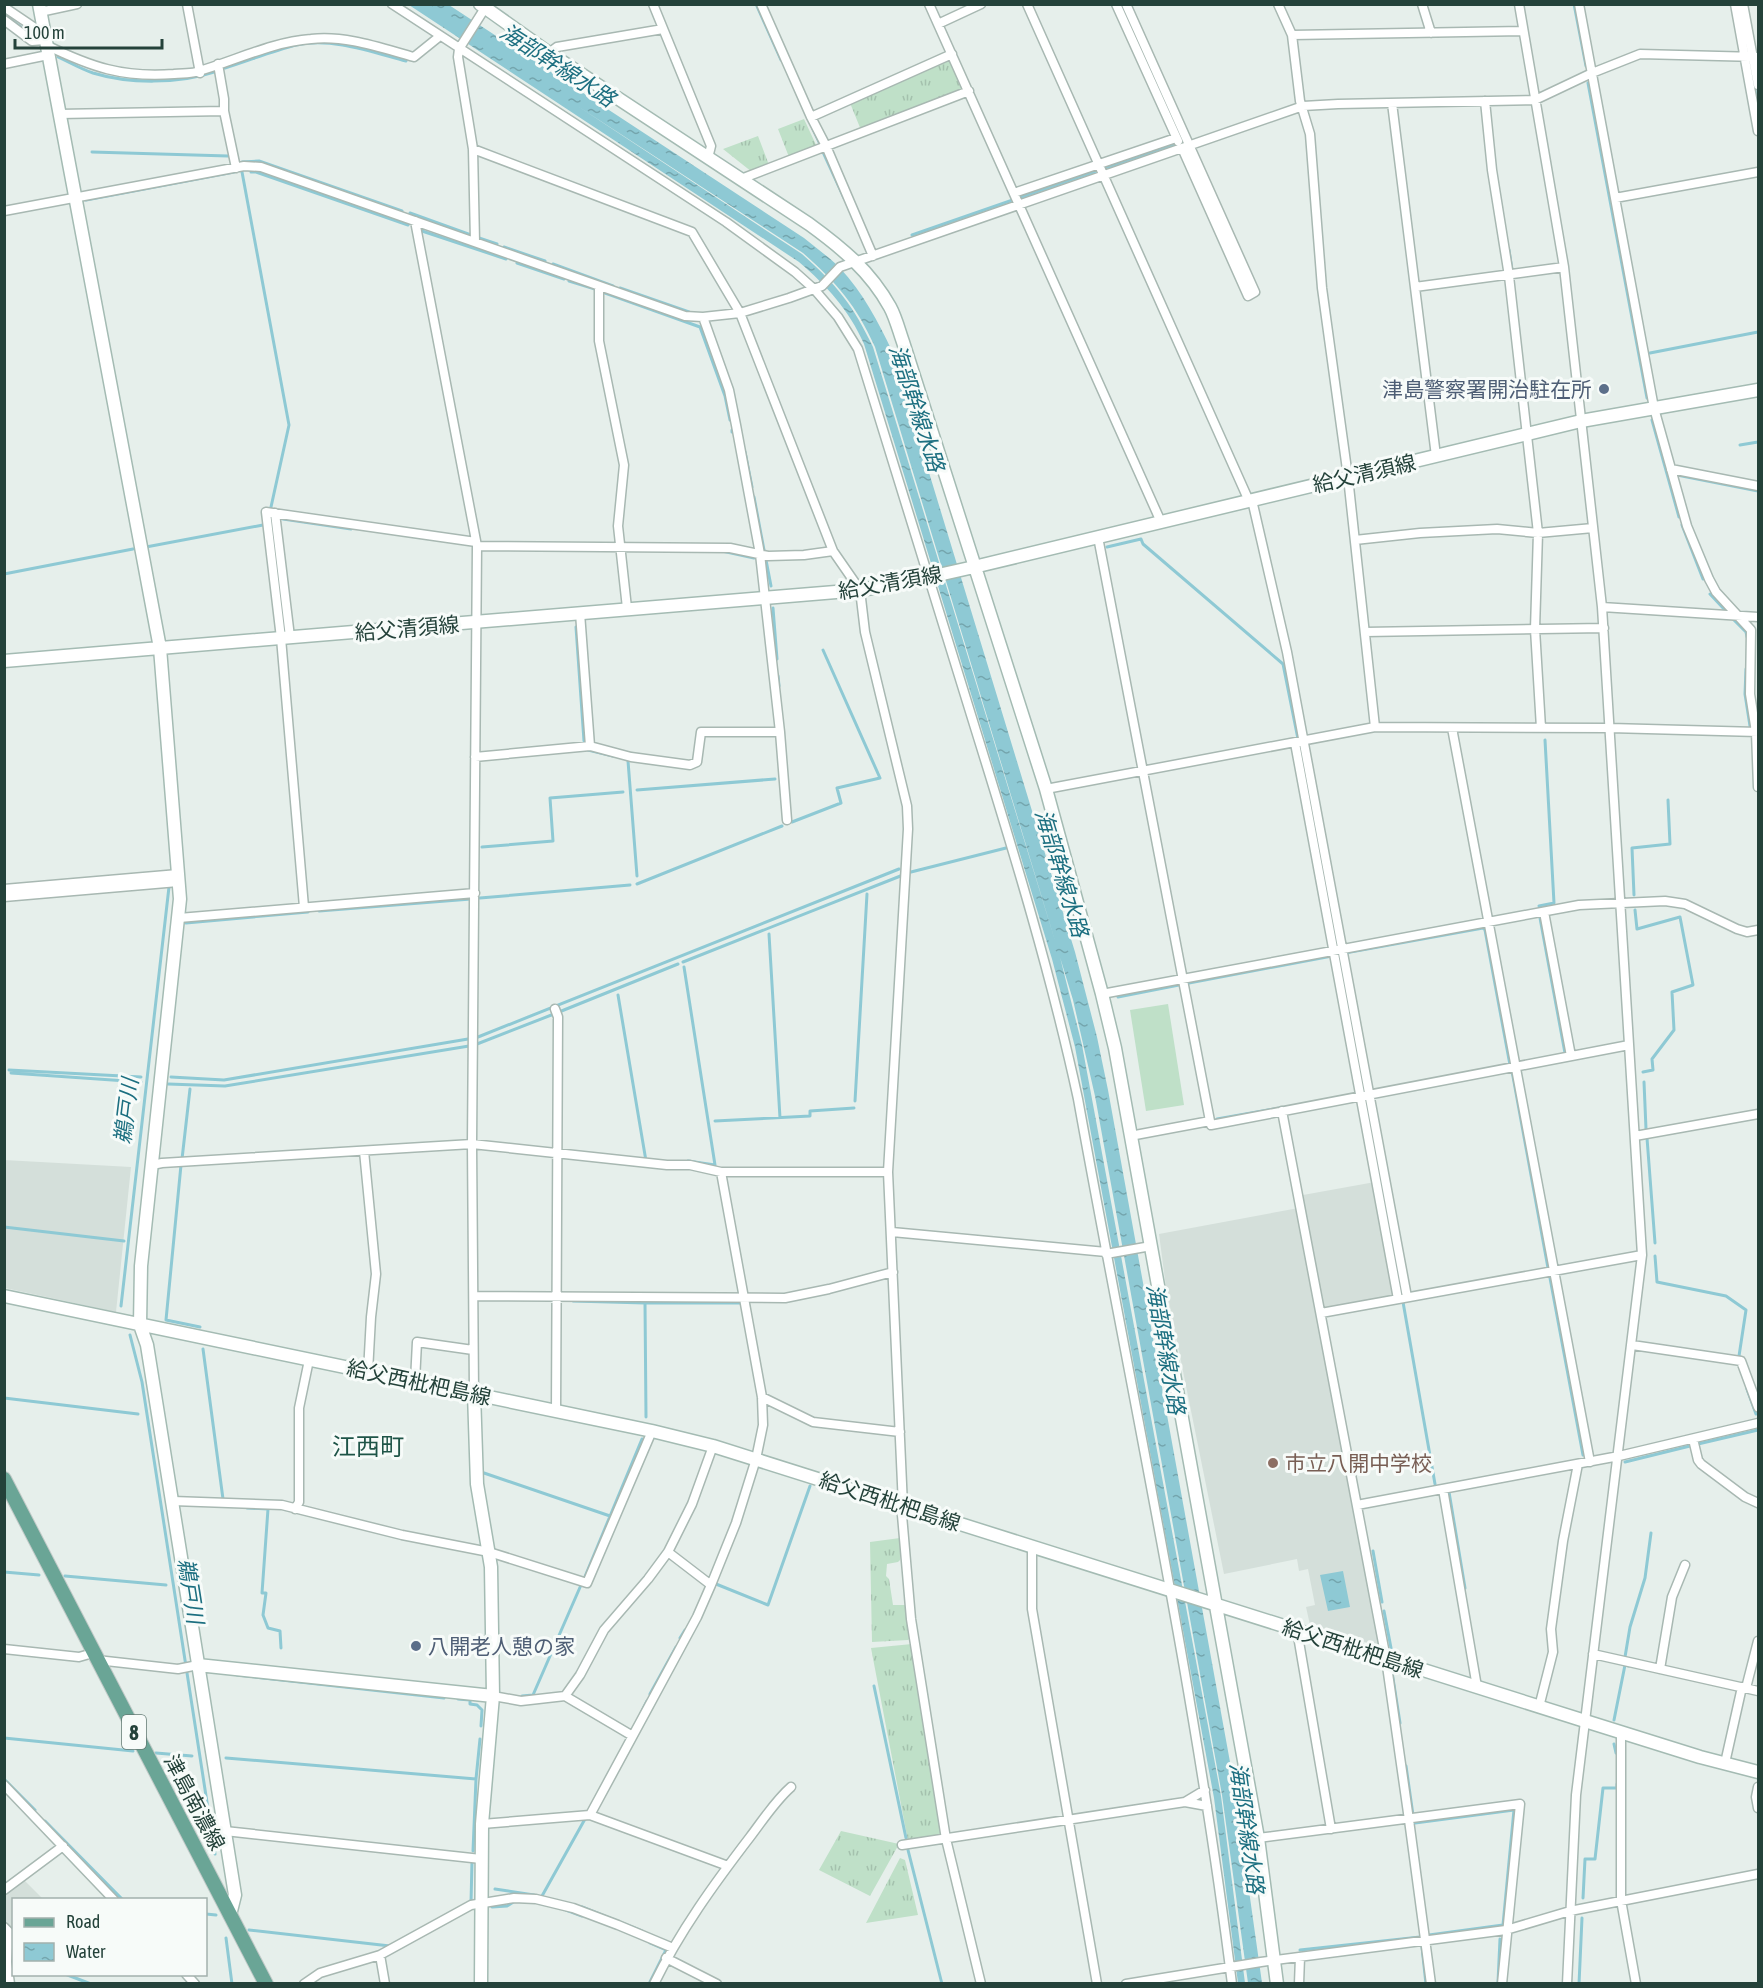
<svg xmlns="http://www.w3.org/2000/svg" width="1763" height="1988" font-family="'Asap Condensed','Noto Sans JP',sans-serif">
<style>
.built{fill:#d4dfda}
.grass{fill:url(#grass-tufts)}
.garden{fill:#bfe0c8}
.water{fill:url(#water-ripples)}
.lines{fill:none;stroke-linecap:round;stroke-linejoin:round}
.stream{stroke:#8ec9d4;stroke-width:3}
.street-casing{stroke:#a8b8b2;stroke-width:11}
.secondary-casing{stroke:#a4bbb3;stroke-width:15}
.primary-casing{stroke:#c2cac8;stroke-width:16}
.street{stroke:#fff;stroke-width:8}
.secondary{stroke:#fff;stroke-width:12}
.primary{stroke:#6aa596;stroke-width:14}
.service-dot{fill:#5c6f8a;stroke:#f7fbf9;stroke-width:2}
.education-dot{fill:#8d6e63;stroke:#f7fbf9;stroke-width:2}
.labels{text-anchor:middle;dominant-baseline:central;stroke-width:6;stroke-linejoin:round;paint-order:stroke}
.shield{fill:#f7fbf9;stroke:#637a73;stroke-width:1.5}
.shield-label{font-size:20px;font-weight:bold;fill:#24423a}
.service-label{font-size:21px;fill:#4e5e75;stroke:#f7fbf9;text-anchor:end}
.street-label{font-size:21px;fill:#24423a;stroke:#f7fbf9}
.education-label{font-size:21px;fill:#785e54;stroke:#f7fbf9;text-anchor:start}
.water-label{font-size:22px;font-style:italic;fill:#1c6f80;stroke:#f7fbf9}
.quarter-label{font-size:24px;fill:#1f5548;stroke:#f7fbf9}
</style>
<defs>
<pattern id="grass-tufts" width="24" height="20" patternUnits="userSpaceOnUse" patternTransform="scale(1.5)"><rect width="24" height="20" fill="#bfe0c8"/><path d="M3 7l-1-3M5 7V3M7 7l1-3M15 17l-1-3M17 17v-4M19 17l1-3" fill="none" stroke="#a4c1ad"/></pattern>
<pattern id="water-ripples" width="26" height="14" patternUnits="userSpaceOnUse" patternTransform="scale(1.5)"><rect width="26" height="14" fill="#8ec9d4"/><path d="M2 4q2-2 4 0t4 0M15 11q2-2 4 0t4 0" fill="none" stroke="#74a5ad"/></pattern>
</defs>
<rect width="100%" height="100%" fill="#e6efeb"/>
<path class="built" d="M4 1160 131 1167 116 1312 5 1288Z
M1375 1182 1396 1295 1316 1310 1379 1644 1378 1646 1310 1625 1306 1607 1315 1605 1308 1569 1299 1571 1297 1559 1224 1574 1166 1287 1159 1234 1304 1207 1303 1195Z
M23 1879 43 1899 14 1900 13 1935 5 1924V1894Z"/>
<path class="grass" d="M948 58 951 60 964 88 963 91 861 130 850 103Z
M804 119 817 147 789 157 778 129Z
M758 136 769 165 752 172 723 149Z
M900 1538 901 1541 900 1560 898 1562 887 1564 886 1576 889 1579 893 1605H907L911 1637 908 1640 872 1642 870 1542Z
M912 1644 943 1832 941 1835 908 1841 871 1648Z
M841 1831 899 1844 870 1896 819 1870Z
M900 1858 905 1860 918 1915 866 1923Z"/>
<path class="garden" d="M1168 1004 1184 1105 1146 1111 1130 1010Z"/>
<path class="water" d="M409 5H449L804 238C816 248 829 257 840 268 863 293 878 321 892 351L1075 952 1097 1037 1108 1090 1234 1784 1262 1983H1248L1222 1795 1095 1096 1073 1000 875 347C856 305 837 283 803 253L576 105 802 254C837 285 853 305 873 347L1060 957 1082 1045 1221 1796 1245 1983H1238L1214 1798 1075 1047 1052 959 864 344C849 310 827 286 799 262Z
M1343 1571 1350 1607 1328 1611 1320 1575Z"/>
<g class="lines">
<path class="stream" d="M756 4 781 60
M1122 4 1179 131
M1574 4 1586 66
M4 15 32 35
M58 57C69 62 81 69 93 73 129 84 178 84 214 72
M225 68C248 61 272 51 296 45 332 37 372 52 406 61
M1588 83 1647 398
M1754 85 1758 108
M813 129 820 144
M822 150 844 198
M92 152 228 156
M242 162 259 161 402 211
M242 172 289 425 271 507
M251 172H256L408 225
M86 200 234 172
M410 213 471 235
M422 231 506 259
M912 235 1177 143
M479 238 497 244
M504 247 545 261
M1509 250 1512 270
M517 263 564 279
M553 264 613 286
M569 281 595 289
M620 288 689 312
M605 293 700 327 725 396 730 420
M1650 353 1758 332
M1652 420 1679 517
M732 430V432
M1740 445 1758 442
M745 452 752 487
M1677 475 1758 491
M754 497 764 550
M271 517 277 572
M283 519 351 529
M1682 525 1703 579
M146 547 263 525
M1107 547 1141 539 1143 544 1283 664 1298 739
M722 551 754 558
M766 560 771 586
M4 574 133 549
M1710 594 1724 609
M773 608 777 659
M1734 620 1746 632 1747 637
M576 627 584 741
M1746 669 1745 694 1750 726
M778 676 779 686
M588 750 613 756
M628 761 637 876
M637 790 775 779
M792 822 841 803 837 788 880 778 823 650
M482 847 553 841 550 798 623 792
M911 872 1006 848
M637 884 782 826
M1634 895 1632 848 1670 844 1668 800
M480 898 630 885
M1539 906 1554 903 1545 740
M1635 910 1637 929 1680 917 1693 985 1672 992 1674 1030 1652 1059 1653 1070 1643 1072
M319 911 471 899
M1540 918 1565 1053 1563 1054
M186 923 308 912
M769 934 780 1118
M1345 953 1483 928 1485 930 1510 1065
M683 962 903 875
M684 967 715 1165 688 1161
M1189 983 1332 956
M618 995 646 1161
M1118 997 1179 985
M559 1012 678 964
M478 1037 899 869
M477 1044 554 1014
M9 1070 141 1077
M1512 1071 1548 1268
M11 1073 141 1082
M171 1077 224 1080 468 1039
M1644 1082 1646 1129
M168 1084 225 1086 469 1046
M855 1101 867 894
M1217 1119 1280 1108
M715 1121 810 1116V1111L854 1108
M1647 1138 1655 1243
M182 1159 190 1089
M181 1165 166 1320 200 1327
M4 1227 124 1241
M1655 1256 1657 1282 1726 1296 1746 1310 1739 1356
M1550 1278 1583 1455
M573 1301 645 1303 646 1417
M1403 1302 1435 1484
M645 1303H742
M121 1306 169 887
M130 1335 142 1382 215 1854
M203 1349 223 1499
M1747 1389 1756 1414
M4 1398 138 1414
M1698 1444 1758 1430
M1625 1462 1690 1446
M484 1473 610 1516
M1449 1492 1465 1588
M247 1508 268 1509 262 1593H266L263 1615 268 1628 280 1631 281 1648
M1373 1551 1382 1602
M4 1572 39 1575
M65 1576 166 1585
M584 1579 642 1439
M716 1584 768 1605 810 1486
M1384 1611 1391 1648
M680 1638 685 1630
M1625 1657 1630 1627 1645 1578 1651 1533
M1392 1672 1400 1723
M237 1675 444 1698
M874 1686 906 1838
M650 1694 676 1647
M522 1696 533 1695 581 1585
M458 1699 470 1700V1704L477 1705 482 1710 481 1726
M641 1713 647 1701
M1614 1720 1625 1665 1629 1666
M4 1738 133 1751
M1614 1744 1616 1753
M156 1753 192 1756
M226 1758 476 1779
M1406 1766 1413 1815
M4 1779 35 1810
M45 1821 123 1900
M1415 1823 1514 1810 1503 1925 1429 1935
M908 1850 942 1984
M473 1851 476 1779 480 1739
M495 1889 534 1895
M542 1896 585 1819
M1583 1898 1585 1859H1595L1603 1788H1617V1784
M470 1903H471L472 1861
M492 1907 507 1906 515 1901
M582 1907 642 1931
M566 1910 582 1916
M206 1914 216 1915
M249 1930 390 1946
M226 1938 232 1984
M1422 1947 1426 1984
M1300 1950 1420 1937
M65 1974 91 1984
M1498 1982 1500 1939
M649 1984 666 1950 650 1943
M1579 1984 1582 1918"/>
<g class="street-casing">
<path id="street" d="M187 4 200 73
M392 4 726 222 795 272 814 289 838 317 858 349C897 477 937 604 976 731 1014 853 1051 974 1078 1099 1131 1393 1195 1686 1232 1984
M653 4 711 146 708 158
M761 4 811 117 826 146 873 256
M929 4 1161 522
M1027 4 1249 501
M1116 4 1178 141
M1126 4 1255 292 1248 296 1182 148
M1278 4 1292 35 1300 101 1310 134 1322 288 1348 477 1375 727
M1422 4 1431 33
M1519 4 1564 267 1602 607 1642 1255 1576 1795 1567 1984
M1579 4 1654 408 1687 526 1709 579 1716 592 1751 630 1750 694 1756 732 1758 787
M1735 4 1758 131
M1743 4 1758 85
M4 7 44 34
M40 12 77 4
M4 20 32 41 45 40
M938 24 981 4
M1292 35 1523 31
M46 45C91 67 123 78 174 74 181 73 189 74 196 72 235 61 271 42 311 39 346 35 381 48 414 57L440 36
M549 53 557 47 663 29
M4 64 48 55
M218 64 224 99V111
M1485 101 1492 170 1509 276 1538 533 1535 629 1541 728
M1392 103 1436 456
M59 114 224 111 236 168
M811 117 952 54
M473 149 692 232 740 313 833 551 860 590 865 632 907 806 908 829 888 1172 903 1506 902 1515 911 1619 946 1839 981 1984
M741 179 969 91
M1014 193 1176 138
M1615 198 1758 172
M4 211 244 166 261 167 685 316 703 317 740 313 789 298 822 286 840 267 1303 106 1338 104 1535 100 1592 73 1640 54 1758 57
M415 221 477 546 472 1144 474 1393
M475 242 473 149 458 57 459 49 485 8
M599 286V341L624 465 618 526 627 608
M1415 287 1564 267
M1671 469 1758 486
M1252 500 1287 652 1407 1297
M275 513 290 637
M1098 537 1210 1121
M1355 540 1420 533 1497 529 1538 533 1593 528
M477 546 730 548 768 556 804 555 833 551
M1602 607 1758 617
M580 613 590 746
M1365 632 1604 628
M1452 728 1590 1462
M780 732 787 820
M1295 743 1398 1299
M475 757 590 746 631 757 690 765 697 762 701 732H780L760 554 736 425 729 390 703 317
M1046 789 1375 727 1610 728 1758 732
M4 889 178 874
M4 897 178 882
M304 907 281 638 266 512 476 542
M1544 912 1571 1056
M179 918 475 893
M1102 994 1579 905 1665 901 1685 904 1737 929 1747 932 1758 930
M555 1009 558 1017 556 1411
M1282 1111 1386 1659 1409 1820 1431 1984
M1130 1136 1210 1121 1211 1125 1629 1045
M1635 1136 1758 1114
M364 1151 376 1274 371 1317 368 1372
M152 1165 162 1163 472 1144 667 1165H690L721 1172H888
M892 1232 1106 1252
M1106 1254 1151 1246
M474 1296 785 1298 829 1289 893 1272
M1321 1313 1642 1255
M1632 1345 1741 1361 1758 1407
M415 1381 417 1342 473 1350
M762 1397 813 1422 900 1432
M1693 1439 1698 1460 1701 1464 1745 1497 1758 1503
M1443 1489 1477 1687
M173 1501 282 1505 402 1535 489 1552 587 1583 652 1431
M1357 1505 1619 1456 1758 1423
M295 1509 299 1502V1408L309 1360
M1032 1547V1609L1097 1984
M668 1552 711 1585
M1297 1630 1331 1829
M4 1649 79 1657 93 1653
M1593 1654 1758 1691
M97 1660 178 1669 198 1665
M1660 1669 1672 1597 1685 1565
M1746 1688 1758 1641
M493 1696 521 1701 565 1696 631 1735
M565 1696 580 1675 604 1630 648 1579 668 1552 692 1504 713 1446
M1539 1707 1553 1652 1551 1629 1563 1541 1578 1464
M1621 1733V1900L1636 1984
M1725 1763 1742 1687
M4 1785 114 1900
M1758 1787 1756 1797 1758 1808
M1185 1802 1207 1806
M590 1815 728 1866
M482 1824 590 1815 697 1617 711 1585 736 1523 756 1459 763 1425 762 1397 721 1172
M225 1831 481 1859
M1258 1838 1520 1804 1502 1984
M902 1845 1185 1802 1205 1790
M4 1890 63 1846
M4 1927 9 1932 7 1962 10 1984
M380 1955 385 1984
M666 1958 717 1984
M186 1974 195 1984
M304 1984 320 1973 380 1955 471 1905 514 1898 536 1899 573 1908 618 1925 673 1948
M654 1984C680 1931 714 1884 750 1837 763 1820 775 1801 791 1787
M1126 1984 1261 1962 1506 1930 1570 1911 1758 1874
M1299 1984 1300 1957"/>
</g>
<g class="secondary-casing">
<path id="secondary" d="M39 4 160 648 180 899 141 1266 140 1325 147 1345 235 1895 230 1915
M480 4 549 53 809 224C842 248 870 271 890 307 896 318 899 331 903 342L1046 789 1102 994 1115 1048 1258 1838 1277 1984
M4 661 860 590 898 584 974 567 1581 421 1758 390
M4 1296 652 1431 713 1446 1585 1721 1700 1757 1758 1772
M474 1393 477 1484 491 1567 493 1696 482 1824 481 1984
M198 1665 493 1696"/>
</g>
<g class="primary-casing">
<path id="primary" d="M4 1479 266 1984"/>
</g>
<use href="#street" class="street"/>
<use href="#secondary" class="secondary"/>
<use href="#primary" class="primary"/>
</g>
<g class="service-dot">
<circle cx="1604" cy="389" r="6"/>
<circle cx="416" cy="1646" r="6"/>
</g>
<circle class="education-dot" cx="1273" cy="1463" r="6"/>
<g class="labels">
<rect class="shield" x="122" y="1715" width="24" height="34" rx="4.5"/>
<g class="shield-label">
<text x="134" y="1732">8</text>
</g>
<g class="service-label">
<text x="1592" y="389">津島警察署開治駐在所</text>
<text x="428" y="1646" text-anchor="start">八開老人憩の家</text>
</g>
<g class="street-label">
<text transform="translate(1364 473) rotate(-13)">給父清須線</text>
<text transform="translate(890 582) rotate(-10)">給父清須線</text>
<text transform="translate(407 628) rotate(-5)">給父清須線</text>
<text transform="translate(419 1382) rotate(12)">給父西枇杷島線</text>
<text transform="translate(890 1501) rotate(18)">給父西枇杷島線</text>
<text transform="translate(1353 1648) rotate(18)">給父西枇杷島線</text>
<text transform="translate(195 1802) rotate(62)">津島南濃線</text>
</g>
<g class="education-label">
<text x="1285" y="1463">市立八開中学校</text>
</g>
<g class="water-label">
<text transform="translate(558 65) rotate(33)">海部幹線水路</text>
<text transform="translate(917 408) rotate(72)">海部幹線水路</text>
<text transform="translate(1062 873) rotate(73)">海部幹線水路</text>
<text transform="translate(126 1111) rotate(-83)">鵜戸川</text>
<text transform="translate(1166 1349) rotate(80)">海部幹線水路</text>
<text transform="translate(191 1591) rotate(81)">鵜戸川</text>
<text transform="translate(1247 1828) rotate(82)">海部幹線水路</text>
</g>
<g class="quarter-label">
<text x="368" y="1446">江西町</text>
</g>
</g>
<rect width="1763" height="1988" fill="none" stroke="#24423a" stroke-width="12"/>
<rect x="12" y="1898" width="195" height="78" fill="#f7fbf9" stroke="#a3b1ad" stroke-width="1.5"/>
<rect x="24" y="1918" width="30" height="9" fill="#6aa596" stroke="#a3b1ad" stroke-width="1.5"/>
<text x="66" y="1928" font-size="18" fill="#24423a">Road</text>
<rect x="24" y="1943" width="30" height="18" fill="url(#water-ripples)" stroke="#a3b1ad" stroke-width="1.5"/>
<text x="66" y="1958" font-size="18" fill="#24423a">Water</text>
<path d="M15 39v9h147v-9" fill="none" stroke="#24423a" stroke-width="3"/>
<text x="24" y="39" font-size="18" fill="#24423a" stroke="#f7fbf9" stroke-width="4.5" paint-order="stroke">100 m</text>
</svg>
